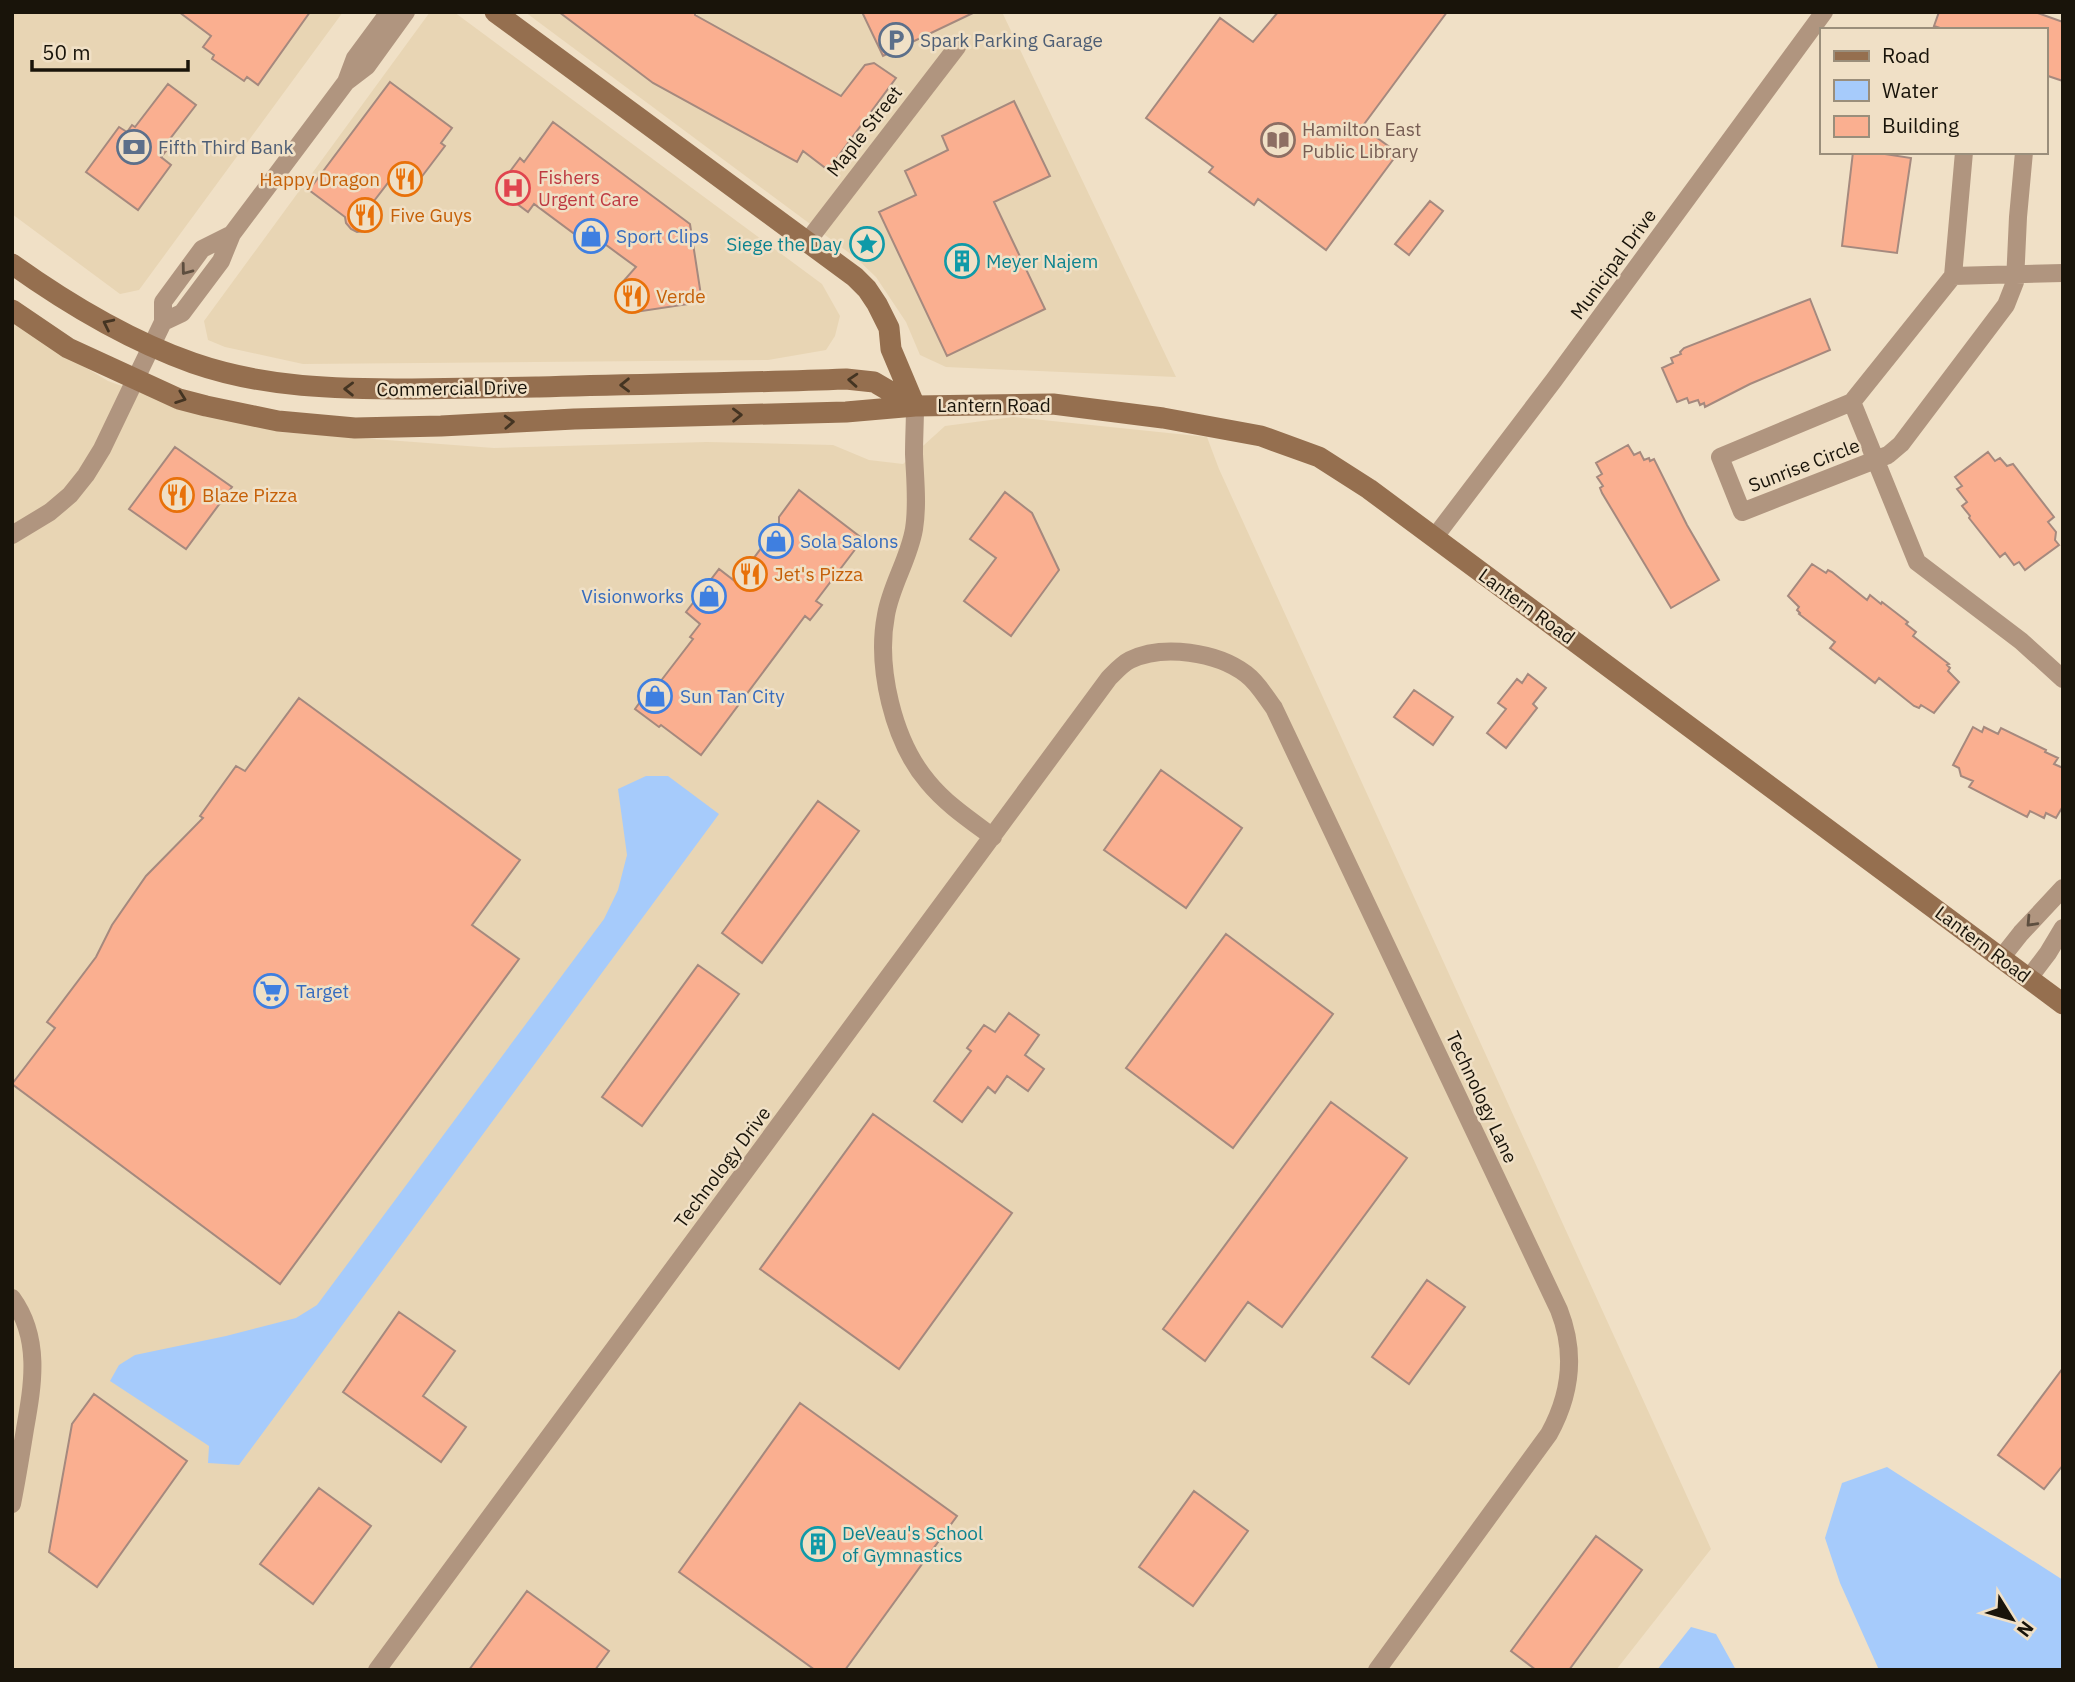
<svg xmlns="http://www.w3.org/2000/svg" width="2075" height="1682" font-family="'IBM Plex Sans',sans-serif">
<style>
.built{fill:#e8d5b4}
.water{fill:#a6cbfb}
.building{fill:#faaf90;stroke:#a5897e;stroke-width:2}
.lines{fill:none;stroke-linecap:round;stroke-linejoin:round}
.street{stroke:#b0957f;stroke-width:18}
.secondary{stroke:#956f4f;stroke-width:21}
.oneway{stroke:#5d4e3f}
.oneway2{stroke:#443422}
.labels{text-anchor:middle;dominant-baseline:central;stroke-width:5;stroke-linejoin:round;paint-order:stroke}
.service-label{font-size:19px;fill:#4e5e75;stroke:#f0e0c6;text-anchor:start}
.education-label{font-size:19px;fill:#785e54;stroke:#f0e0c6;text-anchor:start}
.street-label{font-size:19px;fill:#19140a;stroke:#f0e0c6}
.health-label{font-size:19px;fill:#be3a42;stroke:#f0e0c6;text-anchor:start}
.food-label{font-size:19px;fill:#c56008;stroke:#f0e0c6;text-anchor:start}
.shop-label{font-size:19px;fill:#366cbe;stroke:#f0e0c6;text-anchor:start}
.culture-label{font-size:19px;fill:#0d838f;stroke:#f0e0c6;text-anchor:start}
</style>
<rect width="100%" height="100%" fill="#f0e0c6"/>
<path class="built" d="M12 12H343L139 290 120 294 12 214Z
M430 12H454L822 284 840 316 835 336 826 350 768 360 303 364 225 347 208 340 204 321Z
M525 12H1002L1176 377 946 367 920 355 906 322 876 277 856 258Z
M12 320 43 342 108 381 184 408 280 432 494 448 707 442 833 445 869 460 903 464 945 426 1013 417 1207 437 1219 469 1711 1549 1616 1670H12Z"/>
<path class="water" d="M646 776H668L719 814 239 1465 208 1463 209 1446 110 1381 119 1365 135 1355 226 1336 296 1318 317 1305 604 919 618 890 627 855 618 789Z
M1887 1467 2063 1580V1670H1879L1840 1583 1825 1538 1842 1483Z
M1691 1627 1716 1634 1736 1670H1657Z"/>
<path class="building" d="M179 12H310L258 85 247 77 244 81 212 59 214 55 203 47 211 36Z
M559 12H695V15L841 96 865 65 874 63 896 78 828 170 803 151 797 162 653 83Z
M862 12H975L883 56Z
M1278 12H1447L1362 127 1398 153 1326 250 1258 199 1254 205 1209 172 1213 167 1146 118 1220 18 1253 42Z
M1939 12H2035L2063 22V81L2045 75V30H1946L1934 26Z
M390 82 452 128 441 143 445 146 420 179 417 177 406 190 391 179 374 201 380 210 377 225 371 230 357 232 351 229 346 223 345 217 309 190Z
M168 84 196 105 163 148 166 151 161 157 171 165 138 210 86 172 119 127 127 132 132 125 135 127Z
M1014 101 1050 176 994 202 1045 309 947 356 879 212 916 195 905 171 948 150 942 136Z
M553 122 690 224 702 302 635 312 626 310 619 302 617 293 620 285 636 267 602 242 596 250 534 204 528 212 497 189 520 158 524 162Z
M1853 152H1872L1911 158 1897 253 1842 246Z
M1430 201 1443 211 1409 255 1395 244Z
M1810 299 1830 350 1750 384 1705 407 1704 403 1700 405 1698 400 1689 403 1687 398 1677 402 1662 368 1673 363 1671 358 1681 354 1680 352 1684 348Z
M1628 445 1634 455 1640 452 1644 460 1649 458 1650 461 1654 459 1687 525 1719 580 1671 608 1602 493 1600 488 1603 486 1597 477 1602 474 1596 463Z
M175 447 232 487 186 549 129 509Z
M1988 452 1995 461 2000 458 2007 466 2013 464 2054 517 2048 522 2056 532 2055 540 2059 545 2025 570 2019 562 2014 565 2005 553 2000 557 1969 518 1970 516 1962 506 1967 502 1957 489 1962 486 1955 477Z
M799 490 863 539 816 601 822 605 810 620 805 616 701 755 661 725 659 727 635 709 653 684 660 682 693 639 690 637 700 624 686 612 719 569 736 582 779 524V517Z
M1005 492 1032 513 1059 570 1011 636 964 601 996 558 970 539Z
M1812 564 1826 573 1828 570 1832 572 1867 600 1870 595 1881 604 1882 602 1908 622 1906 624 1916 632 1913 636 1949 664 1947 665 1950 668 1948 671 1959 682 1934 713 1921 705 1919 708 1914 706 1879 678 1875 683 1830 648 1835 642 1799 614 1800 613 1797 610 1799 607 1788 596Z
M1528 674 1546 688 1533 704 1537 708 1506 748 1487 733 1506 709 1498 703 1517 679 1522 683Z
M1414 690 1453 717 1433 745 1394 717Z
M299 698 520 860 472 925 519 959 280 1284 12 1084 55 1028 47 1022 96 957 112 925 146 876 203 818 200 816 236 766 245 771Z
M1973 727 1982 732 1984 727 1998 734 2001 728 2046 750 2045 752 2058 758 2054 764 2063 768V806L2056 818 2046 813 2044 818 2030 811 2027 817 1969 787 1973 781 1961 776 1959 768 1953 765Z
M1161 770 1242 828 1186 908 1104 850Z
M818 801 859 831 762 963 722 933Z
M1226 934 1333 1014 1233 1148 1126 1068Z
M698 965 739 994 642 1126 602 1097Z
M1009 1013 1039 1035 1025 1055 1044 1069 1028 1091 1007 1076 995 1093 988 1087 962 1122 934 1101 971 1051 967 1048 984 1025 995 1032Z
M1331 1102 1407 1158 1282 1327 1248 1302 1205 1361 1163 1329Z
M873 1114 1012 1213 899 1369 760 1269Z
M1427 1280 1465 1307 1409 1384 1372 1357Z
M399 1312 455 1351 423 1396 466 1427 441 1462 343 1392Z
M2063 1368V1465L2044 1489 1998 1455Z
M94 1394 187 1461 97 1587 49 1552 72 1424Z
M800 1403 957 1516 845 1670H815L679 1572Z
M319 1488 371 1526 313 1604 260 1564Z
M1194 1491 1248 1531 1193 1606 1139 1567Z
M1596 1536 1642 1570 1569 1670H1536L1511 1651Z
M527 1591 609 1651 595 1670H469Z"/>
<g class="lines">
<path class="street" d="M346 82 367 66 406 12
M807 242 957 47
M2063 273 1953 276 1852 402 1917 562 2021 641 2063 679
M1953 276 1964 152
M163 322 182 313 221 261 232 234 346 82 355 58 389 12
M1852 402 1720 457 1742 512 1888 455 1901 444 2006 305 2015 282 2018 217 2024 152
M915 406C915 422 914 438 914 454 915 479 918 504 914 529 909 559 891 585 886 615 876 667 893 741 928 782 946 804 970 820 993 837
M12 535 50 512 70 495 86 475 102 449 163 322V302L202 249 232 234
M1434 538 1554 380 1824 12
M2002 957 2021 933 2063 888
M2029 978 2048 953 2063 928
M12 1298C41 1338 33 1384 25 1429 21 1454 17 1479 12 1504
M377 1670 1109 678C1115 672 1122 664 1130 660 1163 644 1217 652 1246 674 1258 683 1265 696 1274 708L1559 1310C1576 1353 1571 1394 1549 1434L1377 1670"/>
<path class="secondary" d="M495 12 855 277 867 289 877 304 889 328 891 349 915 406
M12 264C68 304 128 340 193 363 265 388 338 389 412 389 455 388 497 388 539 387 642 384 744 383 846 379L874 382 915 406
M12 310 68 348 179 399 206 406 278 421 355 428 441 426 574 419 846 412 915 406 1053 404 1163 418 1261 436 1319 457 1369 489 2063 1004"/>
</g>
<defs><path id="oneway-chevron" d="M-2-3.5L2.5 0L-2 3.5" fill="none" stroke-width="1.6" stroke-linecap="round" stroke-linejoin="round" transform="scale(1.75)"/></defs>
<g class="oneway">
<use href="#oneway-chevron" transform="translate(186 270) rotate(127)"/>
<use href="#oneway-chevron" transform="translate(2031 922) rotate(133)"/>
</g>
<g class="oneway2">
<use href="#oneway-chevron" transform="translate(108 324) rotate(-154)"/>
<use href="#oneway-chevron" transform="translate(853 380) rotate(-176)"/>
<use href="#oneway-chevron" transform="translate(625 385) rotate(179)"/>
<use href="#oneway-chevron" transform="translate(349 389) rotate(-179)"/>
<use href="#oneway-chevron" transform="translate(181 398) rotate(20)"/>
<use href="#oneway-chevron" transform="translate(737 415) rotate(-1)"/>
<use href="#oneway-chevron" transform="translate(509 422) rotate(-3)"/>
</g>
<defs>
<g id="parking-ring" transform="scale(1.75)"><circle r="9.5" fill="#f0e0c6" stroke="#5c6f8a" stroke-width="1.5"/><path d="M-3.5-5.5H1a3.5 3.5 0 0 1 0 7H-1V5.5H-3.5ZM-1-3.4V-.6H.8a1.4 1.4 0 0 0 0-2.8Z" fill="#5c6f8a"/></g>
<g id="library-ring" transform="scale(1.75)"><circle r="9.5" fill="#f0e0c6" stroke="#8d6e63" stroke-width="1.5"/><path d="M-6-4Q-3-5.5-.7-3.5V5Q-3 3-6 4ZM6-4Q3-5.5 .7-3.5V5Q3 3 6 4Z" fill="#8d6e63"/></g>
<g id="bank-ring" transform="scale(1.75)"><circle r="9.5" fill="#f0e0c6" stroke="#5c6f8a" stroke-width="1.5"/><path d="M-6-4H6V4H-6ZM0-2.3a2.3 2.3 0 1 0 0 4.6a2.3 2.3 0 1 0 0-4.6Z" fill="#5c6f8a"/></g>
<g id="restaurant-ring" transform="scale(1.75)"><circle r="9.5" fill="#f0e0c6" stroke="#e8710a" stroke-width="1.5"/><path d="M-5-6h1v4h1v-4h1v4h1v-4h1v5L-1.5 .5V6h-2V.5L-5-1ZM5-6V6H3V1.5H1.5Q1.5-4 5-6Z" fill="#e8710a"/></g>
<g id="hospital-ring" transform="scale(1.75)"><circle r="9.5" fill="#f0e0c6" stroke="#e0444e" stroke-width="1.5"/><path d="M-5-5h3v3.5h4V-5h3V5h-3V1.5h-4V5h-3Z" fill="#e0444e"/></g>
<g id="shop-ring" transform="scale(1.75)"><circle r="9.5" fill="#f0e0c6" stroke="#3f7fe0" stroke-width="1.5"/><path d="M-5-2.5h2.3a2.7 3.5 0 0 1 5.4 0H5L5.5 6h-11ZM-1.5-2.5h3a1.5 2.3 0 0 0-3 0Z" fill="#3f7fe0"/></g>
<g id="sight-ring" transform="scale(1.75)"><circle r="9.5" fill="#f0e0c6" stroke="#0f9aa8" stroke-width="1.5"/><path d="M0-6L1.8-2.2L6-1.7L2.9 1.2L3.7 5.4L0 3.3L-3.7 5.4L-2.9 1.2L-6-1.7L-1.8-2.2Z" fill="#0f9aa8"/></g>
<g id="building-ring" transform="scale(1.75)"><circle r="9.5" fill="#f0e0c6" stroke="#0f9aa8" stroke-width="1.5"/><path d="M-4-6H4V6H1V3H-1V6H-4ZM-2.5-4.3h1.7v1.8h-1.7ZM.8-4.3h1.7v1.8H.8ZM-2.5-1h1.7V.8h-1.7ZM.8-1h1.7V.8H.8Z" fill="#0f9aa8"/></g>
<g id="supermarket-ring" transform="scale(1.75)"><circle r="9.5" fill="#f0e0c6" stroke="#3f7fe0" stroke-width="1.5"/><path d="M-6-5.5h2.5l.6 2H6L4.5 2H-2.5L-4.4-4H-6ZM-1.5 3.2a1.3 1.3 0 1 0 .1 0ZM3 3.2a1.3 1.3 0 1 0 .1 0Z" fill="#3f7fe0"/></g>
</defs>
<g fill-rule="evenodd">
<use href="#parking-ring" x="896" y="40"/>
<use href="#library-ring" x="1278" y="140"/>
<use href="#bank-ring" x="134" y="147"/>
<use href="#restaurant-ring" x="405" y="179"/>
<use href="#hospital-ring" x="513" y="188"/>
<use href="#restaurant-ring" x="365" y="215"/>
<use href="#shop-ring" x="591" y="236"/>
<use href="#sight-ring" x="867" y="244"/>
<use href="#building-ring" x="962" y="261"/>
<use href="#restaurant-ring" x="632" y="296"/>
<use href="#restaurant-ring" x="177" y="495"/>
<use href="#shop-ring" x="776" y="541"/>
<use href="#restaurant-ring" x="750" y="574"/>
<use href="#shop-ring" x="709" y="596"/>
<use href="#shop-ring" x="655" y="696"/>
<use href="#supermarket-ring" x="271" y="991"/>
<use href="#building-ring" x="818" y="1544"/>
</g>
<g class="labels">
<g class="service-label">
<text x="920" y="40">Spark Parking Garage</text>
<text x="158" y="147">Fifth Third Bank</text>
</g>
<g class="education-label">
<text x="1302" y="129">Hamilton East<tspan x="1302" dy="22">Public Library</tspan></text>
</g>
<g class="street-label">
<text transform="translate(864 131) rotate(-52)">Maple Street</text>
<text transform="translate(1613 264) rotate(-54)">Municipal Drive</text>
<text transform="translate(452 388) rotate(-1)">Commercial Drive</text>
<text x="994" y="405">Lantern Road</text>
<text transform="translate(1804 465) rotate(-21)">Sunrise Circle</text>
<text transform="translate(1527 606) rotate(36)">Lantern Road</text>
<text transform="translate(1983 944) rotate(37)">Lantern Road</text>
<text transform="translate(1482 1097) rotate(65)">Technology Lane</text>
<text transform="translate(722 1167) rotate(-53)">Technology Drive</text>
</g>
<g class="health-label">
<text x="538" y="177">Fishers<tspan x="538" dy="22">Urgent Care</tspan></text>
</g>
<g class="food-label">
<text x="380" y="179" text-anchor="end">Happy Dragon</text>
<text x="390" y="215">Five Guys</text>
<text x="656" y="296">Verde</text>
<text x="202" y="495">Blaze Pizza</text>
<text x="774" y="574">Jet's Pizza</text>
</g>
<g class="shop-label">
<text x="616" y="236">Sport Clips</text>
<text x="800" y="541">Sola Salons</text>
<text x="684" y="596" text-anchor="end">Visionworks</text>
<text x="680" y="696">Sun Tan City</text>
<text x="296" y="991">Target</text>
</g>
<g class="culture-label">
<text x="842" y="244" text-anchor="end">Siege the Day</text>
<text x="986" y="261">Meyer Najem</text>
<text x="842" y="1533">DeVeau's School<tspan x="842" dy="22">of Gymnastics</tspan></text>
</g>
</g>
<rect width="2075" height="1682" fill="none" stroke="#19140a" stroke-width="28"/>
<rect x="1820" y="28" width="228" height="126" fill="#f0e0c6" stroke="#9a8e7b" stroke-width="2"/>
<rect x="1834" y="51" width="35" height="10" fill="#956f4f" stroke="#9a8e7b" stroke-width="2"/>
<text x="1882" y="63" font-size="21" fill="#19140a">Road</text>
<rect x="1834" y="80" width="35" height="21" fill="#a6cbfb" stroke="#9a8e7b" stroke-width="2"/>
<text x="1882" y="98" font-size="21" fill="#19140a">Water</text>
<rect x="1834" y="116" width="35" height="21" fill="#faaf90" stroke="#9a8e7b" stroke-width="2"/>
<text x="1882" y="133" font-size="21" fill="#19140a">Building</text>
<g transform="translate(2012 1619) rotate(127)" stroke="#f0e0c6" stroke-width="5" paint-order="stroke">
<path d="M0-5L12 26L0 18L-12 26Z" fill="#19140a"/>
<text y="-10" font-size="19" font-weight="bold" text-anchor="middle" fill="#19140a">N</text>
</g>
<path d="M32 60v10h156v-10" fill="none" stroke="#19140a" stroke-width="3.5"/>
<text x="42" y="60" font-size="21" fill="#19140a" stroke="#f0e0c6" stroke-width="5" paint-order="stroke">50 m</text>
</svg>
